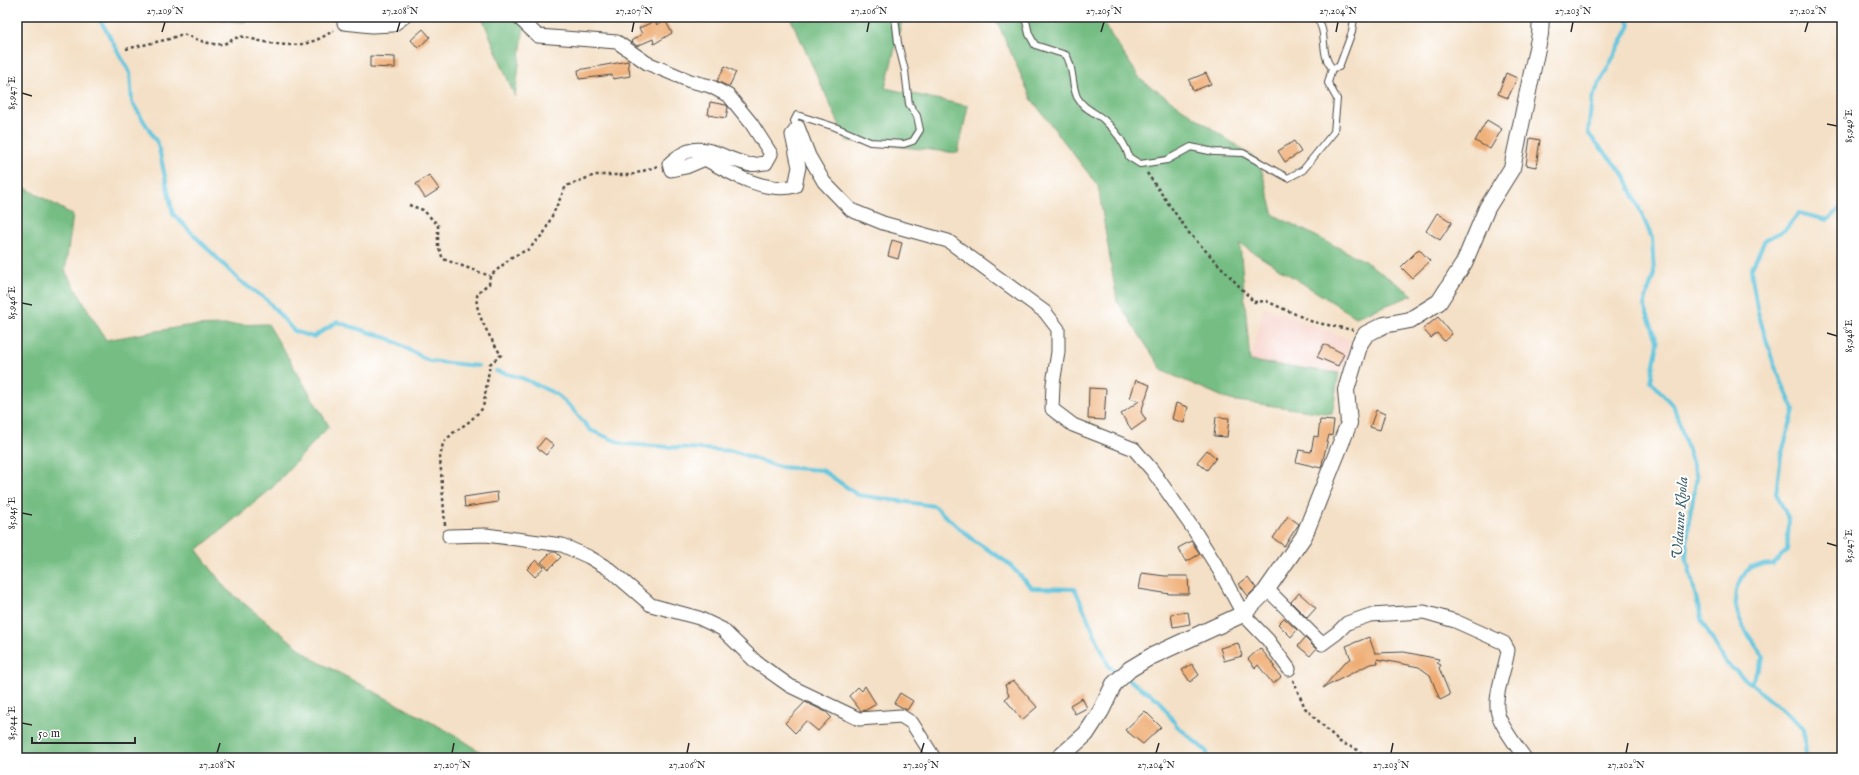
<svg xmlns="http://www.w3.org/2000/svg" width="1859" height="775" font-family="'IM FELL English',serif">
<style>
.built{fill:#f7d1c9}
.forest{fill:#75bd83;stroke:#507457}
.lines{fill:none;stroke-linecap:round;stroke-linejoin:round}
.stream{stroke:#62c6df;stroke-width:4}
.building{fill:#efad74}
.service-casing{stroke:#494642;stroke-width:8}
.minor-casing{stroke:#494642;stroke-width:15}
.tertiary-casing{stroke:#494642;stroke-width:18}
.path{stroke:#494642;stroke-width:2.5;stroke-dasharray:3 3;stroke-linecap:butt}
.service{stroke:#fff;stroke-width:6}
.minor{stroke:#fff;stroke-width:13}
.tertiary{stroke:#fff;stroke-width:16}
.ticks{fill:none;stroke:#2b2b2b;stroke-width:1.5}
.labels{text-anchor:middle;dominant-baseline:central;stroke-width:4;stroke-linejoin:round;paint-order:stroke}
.water-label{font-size:15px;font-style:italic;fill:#3e616a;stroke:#fff}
.neatline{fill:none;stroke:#2b2b2b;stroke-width:1.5}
.ticks-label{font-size:10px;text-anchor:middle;fill:#2b2b2b}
</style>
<rect width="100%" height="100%" fill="#fff"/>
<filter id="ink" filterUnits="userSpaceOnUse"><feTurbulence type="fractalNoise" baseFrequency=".025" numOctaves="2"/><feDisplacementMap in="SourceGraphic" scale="8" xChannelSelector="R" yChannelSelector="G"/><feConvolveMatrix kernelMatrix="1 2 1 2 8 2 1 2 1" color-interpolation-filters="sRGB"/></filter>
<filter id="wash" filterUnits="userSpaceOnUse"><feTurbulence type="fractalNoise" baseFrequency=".012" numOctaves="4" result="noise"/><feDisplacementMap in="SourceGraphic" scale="16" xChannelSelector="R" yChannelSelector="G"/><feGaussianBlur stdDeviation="0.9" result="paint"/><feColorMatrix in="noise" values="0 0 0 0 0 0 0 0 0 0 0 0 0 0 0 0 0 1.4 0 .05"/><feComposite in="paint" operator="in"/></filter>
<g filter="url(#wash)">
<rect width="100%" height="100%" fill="#f4e0c6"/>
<path class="built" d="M1264 307 1349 339V357L1339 373 1250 361Z"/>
<path class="forest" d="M187 17H246L245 22Z
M482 17H525L515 97Z
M790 17H903L885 88 968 106 958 153 847 141Z
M995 17H1099L1141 80 1259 161 1274 215 1363 260 1413 295 1356 317 1240 244 1250 361 1339 373 1332 414 1230 400 1163 371 1117 301 1098 186 1032 100Z
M17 183 73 215 65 271 106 340 186 326 268 324 329 426 271 489 197 550 226 589 313 659 455 735 490 758H17Z"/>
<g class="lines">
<path class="stream" d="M96 17 102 23 130 73 132 102 158 144 173 214 240 281 267 300 294 331 313 337 337 322 390 339 429 361 478 366
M1626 17 1630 25 1592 98 1588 133 1625 176 1652 238 1654 274 1644 305 1658 343 1651 381 1674 407 1697 477 1689 520 1686 556 1702 622 1726 663 1804 728 1806 758
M496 371 522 378 556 394 571 407 590 430 623 444 733 451 779 467 822 470 858 495 934 506 972 539 1008 563 1032 588 1075 589 1109 667 1120 674
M1126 678 1159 700 1176 725 1207 752V758
M1751 683 1764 657C1750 638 1729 613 1737 587 1740 580 1746 572 1750 566L1773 564 1787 550 1789 520 1776 493 1781 456 1794 410 1773 362 1757 309 1751 270 1765 240 1785 230 1799 213 1827 220 1842 207"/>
</g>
<g id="blocks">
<path class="building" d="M665 20 672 33 654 44 653 39 637 46 632 42 631 41 642 34 639 28 655 21 657 25Z
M423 29 430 37 418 48 411 40Z
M370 56 395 57V68L370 67Z
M628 61 630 76 613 79 612 75 579 79 578 70Z
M725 66 736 72 729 87 717 81Z
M1206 73 1211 84 1193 91 1189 80Z
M1506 73 1517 78 1508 98 1498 94Z
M710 102 726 105 728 107 726 118 708 115Z
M1487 120 1502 129 1490 149 1475 141Z
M1530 138 1540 140 1536 167 1526 165Z
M1294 141 1301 152 1285 162 1278 151Z
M429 175 439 189 425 198 416 184Z
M1437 213 1452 222 1440 240 1426 231Z
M892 240 902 243 898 259 888 256Z
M1419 249 1430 261 1412 278 1401 267Z
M1438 317 1452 334 1444 341 1437 333 1431 338 1423 329Z
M1324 344 1344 354 1338 366 1317 357Z
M1136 380 1150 385 1141 412 1146 420 1132 430 1121 414 1139 401 1130 398Z
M1089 388 1106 389 1104 420 1088 419Z
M1176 403 1188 407 1184 423 1172 419Z
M1376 410 1385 414 1380 430 1370 427Z
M1216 417 1229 418 1227 437 1214 436Z
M1320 420 1334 421 1332 436 1329 435 1321 468 1296 462 1299 450 1311 452 1314 436 1318 437Z
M545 438 554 445 546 455 537 448Z
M1207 450 1216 458 1207 470 1197 462Z
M497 492 498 502 465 507 464 497Z
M1288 516 1299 524 1284 546 1273 538Z
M1191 541 1200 554 1186 562 1178 548Z
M551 552H556L561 557 549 569 541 562Z
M536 560 544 567 535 577 527 569Z
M1142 573 1165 576H1188L1189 594H1170L1139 589Z
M1248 577 1256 588 1248 596 1239 584Z
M1299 593 1316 608 1307 618 1291 602Z
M1188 612 1190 624 1173 627 1171 614Z
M1284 618 1297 630 1291 637 1278 624Z
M1369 637 1375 653 1404 652 1439 659 1437 663 1441 665 1439 668 1450 695 1440 700 1430 675 1419 667 1377 659 1378 663 1370 664 1323 688 1345 662 1351 659 1346 646Z
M1305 638 1316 649 1310 656 1298 646Z
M1238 643 1242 656 1224 661 1220 648Z
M1260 648 1275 666 1273 667 1281 677 1273 684 1258 665 1255 668 1248 659Z
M1192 664 1199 675 1190 682 1182 670Z
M1014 681 1037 707 1022 720 1005 699 1009 696 1005 685Z
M865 686 876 704 866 710 861 711 849 696 858 687 862 691Z
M900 693 913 701 907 710 894 703Z
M1082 698 1087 708 1075 714 1070 705Z
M805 702 826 712 831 717 818 731 806 721 795 733 785 723Z
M1145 711 1161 727 1143 744 1125 730Z"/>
</g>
</g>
<g filter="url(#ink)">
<use href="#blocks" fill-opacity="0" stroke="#494642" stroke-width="1"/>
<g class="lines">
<g class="service-casing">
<path id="service" d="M1020 17 1026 21 1029 34 1035 45 1066 55C1074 67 1071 83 1077 97 1084 109 1093 111 1103 119 1114 129 1125 143 1129 157L1140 164 1167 160 1191 147 1214 152 1243 153 1288 178 1303 170 1334 132 1337 99 1328 83 1332 68
M1316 17C1329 33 1319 54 1332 68L1339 67 1352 32 1354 17
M798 127 794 121 797 115 835 127 870 142 904 144 913 141 920 130 917 116 909 104 905 71 898 43 895 17"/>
</g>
<g class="minor-casing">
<path id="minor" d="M518 17 538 36 617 42 647 63 690 81 710 86 729 96 751 123 771 154 766 163C760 163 753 166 747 164 714 155 699 136 669 164L671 170 686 167 705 159C730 173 766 194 795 186L799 167 792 135 798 127
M344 23 372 26 393 25 404 17
M798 127 809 156 824 182 851 210 883 223 948 241 1045 312 1058 329V352L1053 384 1052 409 1073 425 1134 449 1152 470 1194 530 1221 573 1243 614 1268 640 1289 669
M449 536 486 535 562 545 589 557 609 569 651 605 699 618 722 629 756 662 790 686 859 719 901 716 912 723 934 758
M1267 589 1322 644 1337 633 1347 623 1370 615 1424 612 1455 621 1504 643 1508 650C1506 668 1493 696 1498 714 1501 726 1517 747 1525 758"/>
</g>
<g class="tertiary-casing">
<path id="tertiary" d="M1059 758 1086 734 1101 711 1114 684 1130 669 1150 657 1243 614 1265 592 1304 536 1349 423 1346 390 1360 343 1366 334 1384 325 1410 320 1439 302 1464 263 1487 208 1512 168 1540 34 1541 17"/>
</g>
<path class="path" d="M126 49 169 39 183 34C194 38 210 46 222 44 230 43 236 35 245 37 250 38 255 40 260 41 290 47 308 48 334 30
M1147 173 1189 233 1254 302 1266 301 1313 322 1353 330
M409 205 423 210 438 225V246L443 259 490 276
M445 525 440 458 443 443 453 433 470 421 483 408 490 364 501 355C493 342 469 305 479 292 481 289 486 286 489 284L490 276 512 257 529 249 544 233 566 186 595 175H631L658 166
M1293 680 1305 708 1340 742 1358 750 1364 758"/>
<use href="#service" class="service"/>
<use href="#minor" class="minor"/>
<use href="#tertiary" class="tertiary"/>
</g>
</g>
<path class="ticks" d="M162 32 165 22M397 32 400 22M632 32 634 22M867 32 869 22M1101 32 1104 22M1336 32 1338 22M1571 32 1573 22M1805 32 1808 22M22 93 32 96M1827 124 1837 126M22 303 32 305M1827 333 1837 336M22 513 32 515M1827 543 1837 546M22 723 32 725M217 753 220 743M452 753 454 743M687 753 689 743M921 753 924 743M1156 753 1159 743M1391 753 1393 743M1626 753 1628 743"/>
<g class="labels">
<g class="water-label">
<text transform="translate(1680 518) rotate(-86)">Udaune Khola</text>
</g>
</g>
<rect width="1859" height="775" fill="none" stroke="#fff" stroke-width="44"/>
<path d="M32 737v6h103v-6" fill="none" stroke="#2b2b2b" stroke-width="2"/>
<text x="38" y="737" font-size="12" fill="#2b2b2b" stroke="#ffffff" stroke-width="3" paint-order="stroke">50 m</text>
<rect x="22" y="22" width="1815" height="731" class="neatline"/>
<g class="ticks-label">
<text x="165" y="14">27.209°N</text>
<text x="400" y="14">27.208°N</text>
<text x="634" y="14">27.207°N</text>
<text x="869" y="14">27.206°N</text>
<text x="1104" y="14">27.205°N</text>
<text x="1338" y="14">27.204°N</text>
<text x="1573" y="14">27.203°N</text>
<text x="1808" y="14">27.202°N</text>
<text transform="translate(11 93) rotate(-90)" y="4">85.947°E</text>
<text transform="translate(1848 126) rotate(-90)" y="4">85.949°E</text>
<text transform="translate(11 303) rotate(-90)" y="4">85.946°E</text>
<text transform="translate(1848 336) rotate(-90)" y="4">85.948°E</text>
<text transform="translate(11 513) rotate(-90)" y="4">85.945°E</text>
<text transform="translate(1848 546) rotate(-90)" y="4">85.947°E</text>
<text transform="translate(11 723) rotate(-90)" y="4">85.944°E</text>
<text x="217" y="768">27.208°N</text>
<text x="452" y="768">27.207°N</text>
<text x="687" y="768">27.206°N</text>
<text x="921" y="768">27.205°N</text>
<text x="1156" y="768">27.204°N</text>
<text x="1391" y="768">27.203°N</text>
<text x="1626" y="768">27.202°N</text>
</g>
</svg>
